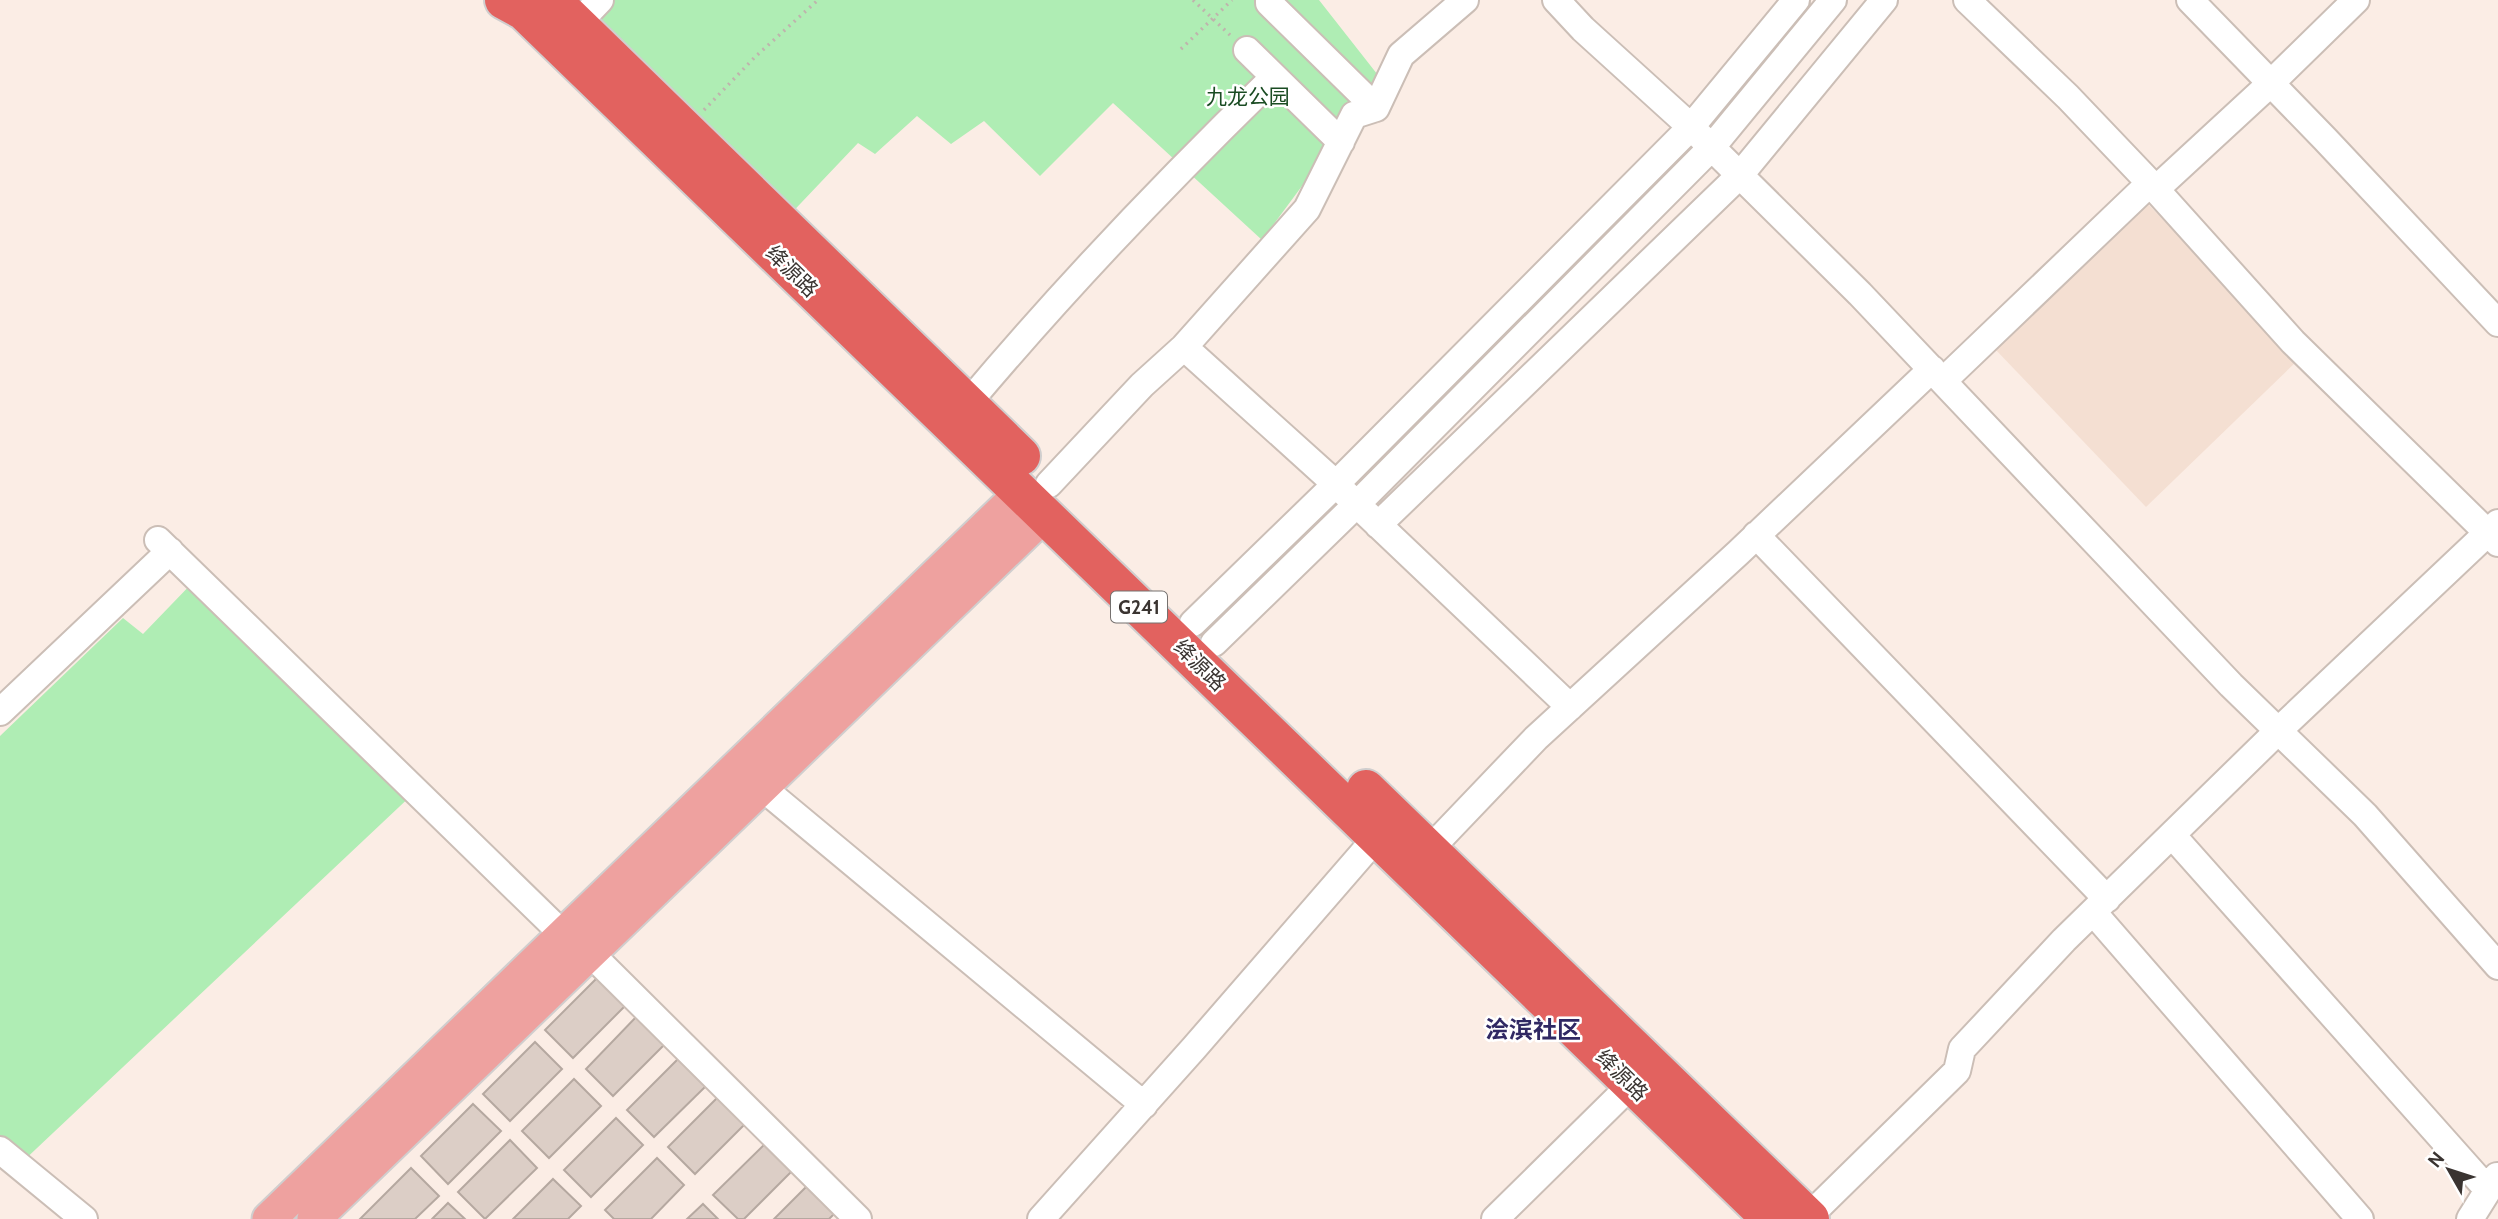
<svg xmlns="http://www.w3.org/2000/svg" width="2498" height="1219" font-family="Cabin,'Noto Sans SC',sans-serif">
<style>
.built{fill:#f4dfd2}
.green{fill:#afedb4}
.building{fill:#dccec6;stroke:#b5a8a0;stroke-width:2}
.lines{fill:none;stroke-linecap:round;stroke-linejoin:round}
.minor-casing{stroke:#cbbeb6;stroke-width:30}
.major-casing{stroke:#d0cece;stroke-width:37}
.highway-casing{stroke:#d0cece;stroke-width:42}
.path{stroke:#bfb4ad;stroke-width:3.5;stroke-dasharray:2 5;stroke-linecap:butt}
.minor{stroke:#fff;stroke-width:26}
.major{stroke:#eea19f;stroke-width:33}
.highway{stroke:#e2625f;stroke-width:38}
.labels{text-anchor:middle;dominant-baseline:central;stroke-width:5;stroke-linejoin:round;paint-order:stroke}
.shield{fill:#fff;stroke:#75716f;stroke-width:2}
.shield-label{font-size:19px;font-weight:bold;fill:#3a3431}
.park-label{font-size:21px;fill:#1a4c23;stroke:#fff}
.street-label{font-size:21px;fill:#3a3431;stroke:#fff}
.quarter-label{font-size:24px;font-weight:bold;fill:#302863;stroke:#fff}
</style>
<rect width="100%" height="100%" fill="#fbede5"/>
<path class="built" d="M2146 202 2298 360 2146 507 1994 348Z"/>
<path class="green" d="M601 0H1319L1381 79 1262 240 1113 103 1040 176 984 121 951 144 917 116 875 154 858 143 782 223 577 24Z
M197 578 416 791 19 1165 0 1150V736L123 618 143 634Z"/>
<path class="building" d="M597 978 625 1006 573 1058 545 1030Z
M637 1016 665 1044 613 1096 586 1069Z
M535 1042 562 1069 510 1121 483 1094Z
M679 1058 707 1085 654 1137 627 1110Z
M574 1079 601 1106 549 1158 522 1131Z
M720 1095 747 1122 695 1174 668 1147Z
M473 1104 501 1131 448 1184 421 1156Z
M616 1118 643 1145 591 1197 564 1170Z
M510 1140 537 1168 485 1219 458 1192Z
M766 1143 793 1170 744 1219H738L713 1195Z
M657 1158 684 1185 651 1219H614L605 1210Z
M411 1168 439 1196 415 1219H360Z
M553 1179 581 1206 568 1219H513Z
M810 1183 837 1211 829 1219H774Z
M448 1203 465 1219H432Z
M703 1204 718 1219H687Z"/>
<g class="lines">
<g class="minor-casing">
<path id="minor" d="M1269 0V3L1376 108
M1556 0 1583 29 1691 127 1860 294 2231 685 2365 815 2498 966
M1967 0 2068 97 2150 183 2293 342 2498 543
M2190 0 2325 139 2498 323
M577 24 600 0
M1247 50 1341 142
M2156 189 2271 83 2356 0
M1184 347 1327 476 1570 707
M1943 381 2150 183
M968 403C1064 289 1166 182 1273 78
M1049 484 1142 385 1184 347 1307 209 1354 115 1376 108 1401 55 1465 0
M1378 525 1740 175 1884 0
M1756 535 2107 899
M158 540 576 947
M1193 623 1336 484 1691 127 1796 0
M1214 643 1360 501 1712 147 1833 0
M0 712 170 551
M747 775 1144 1105
M2172 835 2488 1190
M1429 850 1536 738 1738 553 1932 369
M2093 912 2360 1219
M601 964 858 1219
M0 1150 84 1219
M1808 1217 1957 1071 1962 1049 2064 940 2278 731 2498 523
M1041 1219 1194 1048 1377 837
M1495 1219 1632 1084
M2470 1219 2497 1176"/>
</g>
<g class="major-casing">
<path id="major" d="M269 1219 1021 493
M314 1219 1044 515"/>
</g>
<g class="highway-casing">
<path id="highway" d="M504 0 524 11 1771 1219
M552 0 1021 456
M1366 789 1810 1219"/>
</g>
<path class="path" d="M1193 0 1230 35
M1181 49 1232 0
M704 110 755 57 818 0"/>
<use href="#minor" class="minor"/>
<use href="#major" class="major"/>
<use href="#highway" class="highway"/>
</g>
<g class="labels">
<rect class="shield" x="1111" y="591.5" width="56" height="31" rx="5"/>
<g class="shield-label">
<text x="1139" y="607">G241</text>
</g>
<g class="park-label">
<text x="1248" y="96">九龙公园</text>
</g>
<g class="street-label">
<text transform="translate(792 271) rotate(44)">绛源路</text>
<text transform="translate(1200 665) rotate(44)">绛源路</text>
<text transform="translate(1622 1075) rotate(44)">绛源路</text>
</g>
<g class="quarter-label">
<text x="1533" y="1029">浍滨社区</text>
</g>
</g>
<g transform="translate(2449 1170) rotate(309)" stroke="#ffffff" stroke-width="5" paint-order="stroke">
<path d="M0-5L12 26L0 18L-12 26Z" fill="#3a3431"/>
<text y="-10" font-size="19" font-weight="bold" text-anchor="middle" fill="#3a3431">N</text>
</g>
</svg>
